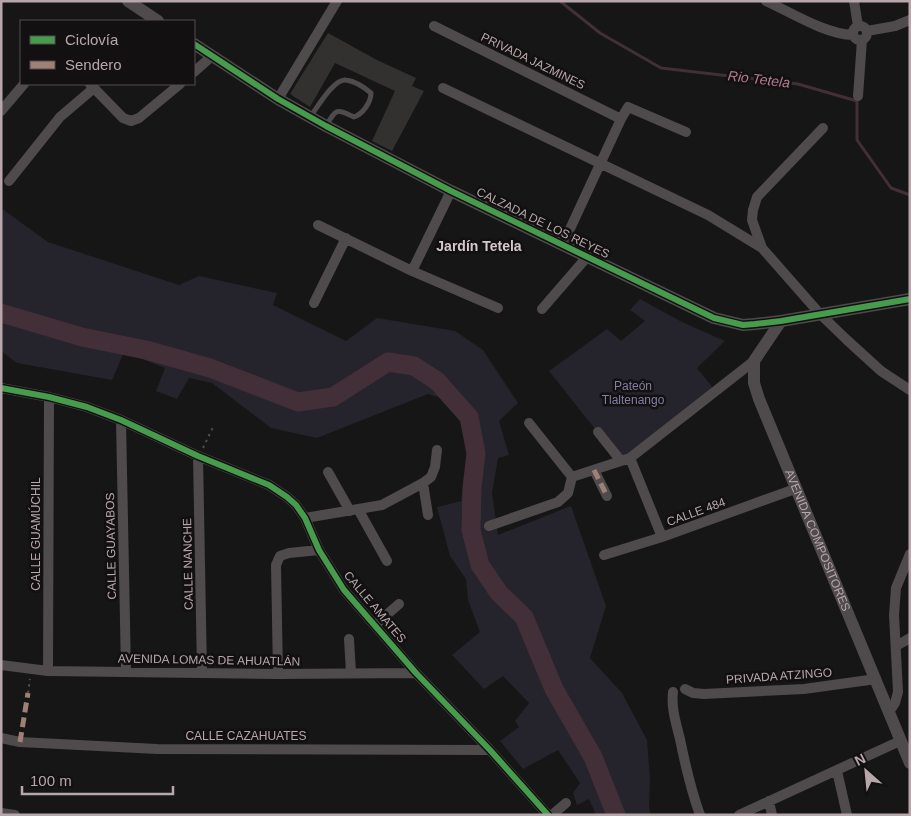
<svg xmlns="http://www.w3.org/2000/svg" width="911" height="816" font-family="Arial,sans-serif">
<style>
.green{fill:#25232c}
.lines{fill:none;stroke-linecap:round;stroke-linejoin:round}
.stream{stroke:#422f37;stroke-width:3}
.river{stroke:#422f37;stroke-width:19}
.building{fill:#333130}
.path{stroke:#514c4c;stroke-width:2;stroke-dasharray:2.5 4;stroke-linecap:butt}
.service{stroke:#4f4a4b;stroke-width:5}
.minor{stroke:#4f4a4b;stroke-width:10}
.tertiary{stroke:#4f4a4b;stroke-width:12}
.quiet{stroke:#9e8076;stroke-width:5;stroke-dasharray:10 5;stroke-linecap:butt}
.cycleway-casing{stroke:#121010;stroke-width:9}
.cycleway{stroke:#469c4c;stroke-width:6}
.labels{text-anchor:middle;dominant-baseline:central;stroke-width:5;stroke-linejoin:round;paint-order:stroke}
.street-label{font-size:12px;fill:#b8a7aa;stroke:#121010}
.park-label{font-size:12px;fill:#847da4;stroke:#121010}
.water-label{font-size:14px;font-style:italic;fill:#b47c94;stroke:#121010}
.neighbourhood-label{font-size:14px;font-weight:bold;fill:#d4c8ca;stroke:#121010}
</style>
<rect width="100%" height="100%" fill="#161616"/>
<path class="green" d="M1 208 48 242 179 285 199 276 277 293 273 305 346 341 377 318 455 331 483 350 518 403 499 421 509 455 498 458 492 493 498 535 571 506 606 606 590 658 622 693 647 740 650 779 649 808 651 815H596L589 799 577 805 573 793 580 783 558 750 523 769 500 741 519 727 515 721 529 703 503 676 484 689 452 655 480 632 468 600 466 579 450 556 437 507 461 501 469 440 463 422 445 399 428 394 317 438 271 428 212 383 189 378 177 399 156 391 165 368 124 352 112 380 17 363 1 351Z
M640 299 682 322 725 341 697 368 718 394 689 419 630 458 625 467 549 371 607 329 621 341 645 321 630 310Z"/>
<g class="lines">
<path class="stream" d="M560 1 600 33 661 68 798 84 857 101V140L891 188 910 195"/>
<path class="river" d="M1 313 82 337 146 350 210 368 298 402 333 397 388 362 414 366 437 381 469 417 476 453 472 488 471 530 480 565 499 593 524 617 554 689 593 757 616 815"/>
</g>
<path class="building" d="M328 33 377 60 416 78 412 86 424 91 392 151 372 141 395 91 335 63 310 107 290 94Z"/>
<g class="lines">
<path class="path" d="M203 448 214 425
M28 693 30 679"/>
<path class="service" d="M310 117C317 108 334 78 346 80 355 81 365 88 371 93 371 102 363 114 354 117 336 108 336 109 326 126"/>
<path class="minor" d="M766 1C792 13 825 34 853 35
M854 1 858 26
M853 33a7 7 0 1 1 14 0a7 7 0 1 1-14 0Z
M434 26 621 119
M867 31 895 26 910 20
M194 72 212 56
M90 84 123 118 131 121 139 118 180 84
M443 88 708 215 762 248
M858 96 862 40
M278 99 337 1
M1 111 24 84
M823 128 757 197 753 210 752 220 762 248 820 314 847 340 881 371 910 390
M9 181 60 117 94 88
M318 225 412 271 498 308
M563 244 621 119 628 107 686 132
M412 271 451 191
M314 303 346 238
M542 309 587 257
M1 388 49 397 87 407 121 420 198 456 269 485 287 497 296 505 305 518 319 550 344 590 416 673 490 750 548 815
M121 420 126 672
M529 423 572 477
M598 432 621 461
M198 456 202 672
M630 458 662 537
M594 470 607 496
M328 472 350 511
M572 477 630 458 754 361
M423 483 428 515
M358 509 387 561
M305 518 382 505 423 483 431 477 435 467 437 450
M489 526 558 502 568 493 572 477
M604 555 662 537 795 489
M375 625 399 604
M349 639 351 673
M896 646 910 638
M1 665 48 671 278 674 416 673
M48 671 49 397
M278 674 276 565 280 556 289 553 319 550
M685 689 693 693 704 694 804 689 876 679
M673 692C671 708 676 723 680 739 685 764 691 790 700 815
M889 712 895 703 898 692 894 615 896 588 910 554
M1 738 20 742 157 749 490 750
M837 771 847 815
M769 801 772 815
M1 813 15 815
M552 815 566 803
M739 815 900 741"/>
<g class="tertiary">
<path d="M128 1 158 21"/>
<path d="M194 44 278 99 326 126 451 191 714 318 743 325 755 324 781 321 910 299"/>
<path id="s1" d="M781 321 754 361V383L759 399 910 763"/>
</g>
<path class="quiet" d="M594 470 607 496
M20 742 28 693"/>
<g class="cycleway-casing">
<path id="cycleway" d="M194 44 278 99 326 126 451 191 714 318 743 325 755 324 781 321 910 299
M1 388 49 397 87 407 121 420 198 456 269 485 287 497 296 505 305 518 319 550 344 590 416 673 490 750 548 815"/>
</g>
<use href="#cycleway" class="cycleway"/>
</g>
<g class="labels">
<g class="street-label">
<text transform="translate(533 61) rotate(26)">PRIVADA JAZMINES</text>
<text transform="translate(543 223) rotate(26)">CALZADA DE LOS REYES</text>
<text transform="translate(696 512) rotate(-20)">CALLE 484</text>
<text transform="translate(36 534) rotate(-90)">CALLE GUAMÚCHIL</text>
<text stroke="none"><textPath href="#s1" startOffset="240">AVENIDA COMPOSITORES</textPath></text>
<text transform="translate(111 546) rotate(-91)">CALLE GUAYABOS</text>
<text transform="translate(188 564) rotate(-91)">CALLE NANCHE</text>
<text transform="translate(375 607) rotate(50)">CALLE AMATES</text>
<text transform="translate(209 660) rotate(1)">AVENIDA LOMAS DE AHUATLÁN</text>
<text transform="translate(779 676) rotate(-4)">PRIVADA ATZINGO</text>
<text x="246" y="736">CALLE CAZAHUATES</text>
</g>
<g class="park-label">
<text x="633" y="386">Pateón<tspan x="633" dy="14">Tlaltenango</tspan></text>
</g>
<g class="water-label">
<text transform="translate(759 79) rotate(7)">Rio Tetela</text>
</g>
<g class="neighbourhood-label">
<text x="479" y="246">Jardín Tetela</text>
</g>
</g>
<rect width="911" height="816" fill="none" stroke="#b8a7aa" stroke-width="5"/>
<rect x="20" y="20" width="175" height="65" fill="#121010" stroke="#544c4e"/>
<rect x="30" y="36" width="25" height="8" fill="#469c4c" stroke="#544c4e"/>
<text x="65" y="45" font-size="15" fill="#b8a7aa">Ciclovía</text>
<rect x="30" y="61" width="25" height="8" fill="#9e8076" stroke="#544c4e"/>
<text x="65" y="70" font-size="15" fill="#b8a7aa">Sendero</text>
<g transform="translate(866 771) rotate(333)" stroke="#121010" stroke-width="4" paint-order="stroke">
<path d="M0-4L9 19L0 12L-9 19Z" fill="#b8a7aa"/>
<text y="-8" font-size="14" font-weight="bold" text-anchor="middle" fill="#b8a7aa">N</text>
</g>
<path d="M22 786v8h151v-8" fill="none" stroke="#b8a7aa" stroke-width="2.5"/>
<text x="30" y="786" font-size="15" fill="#b8a7aa" stroke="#121010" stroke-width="4" paint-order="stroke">100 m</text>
</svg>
